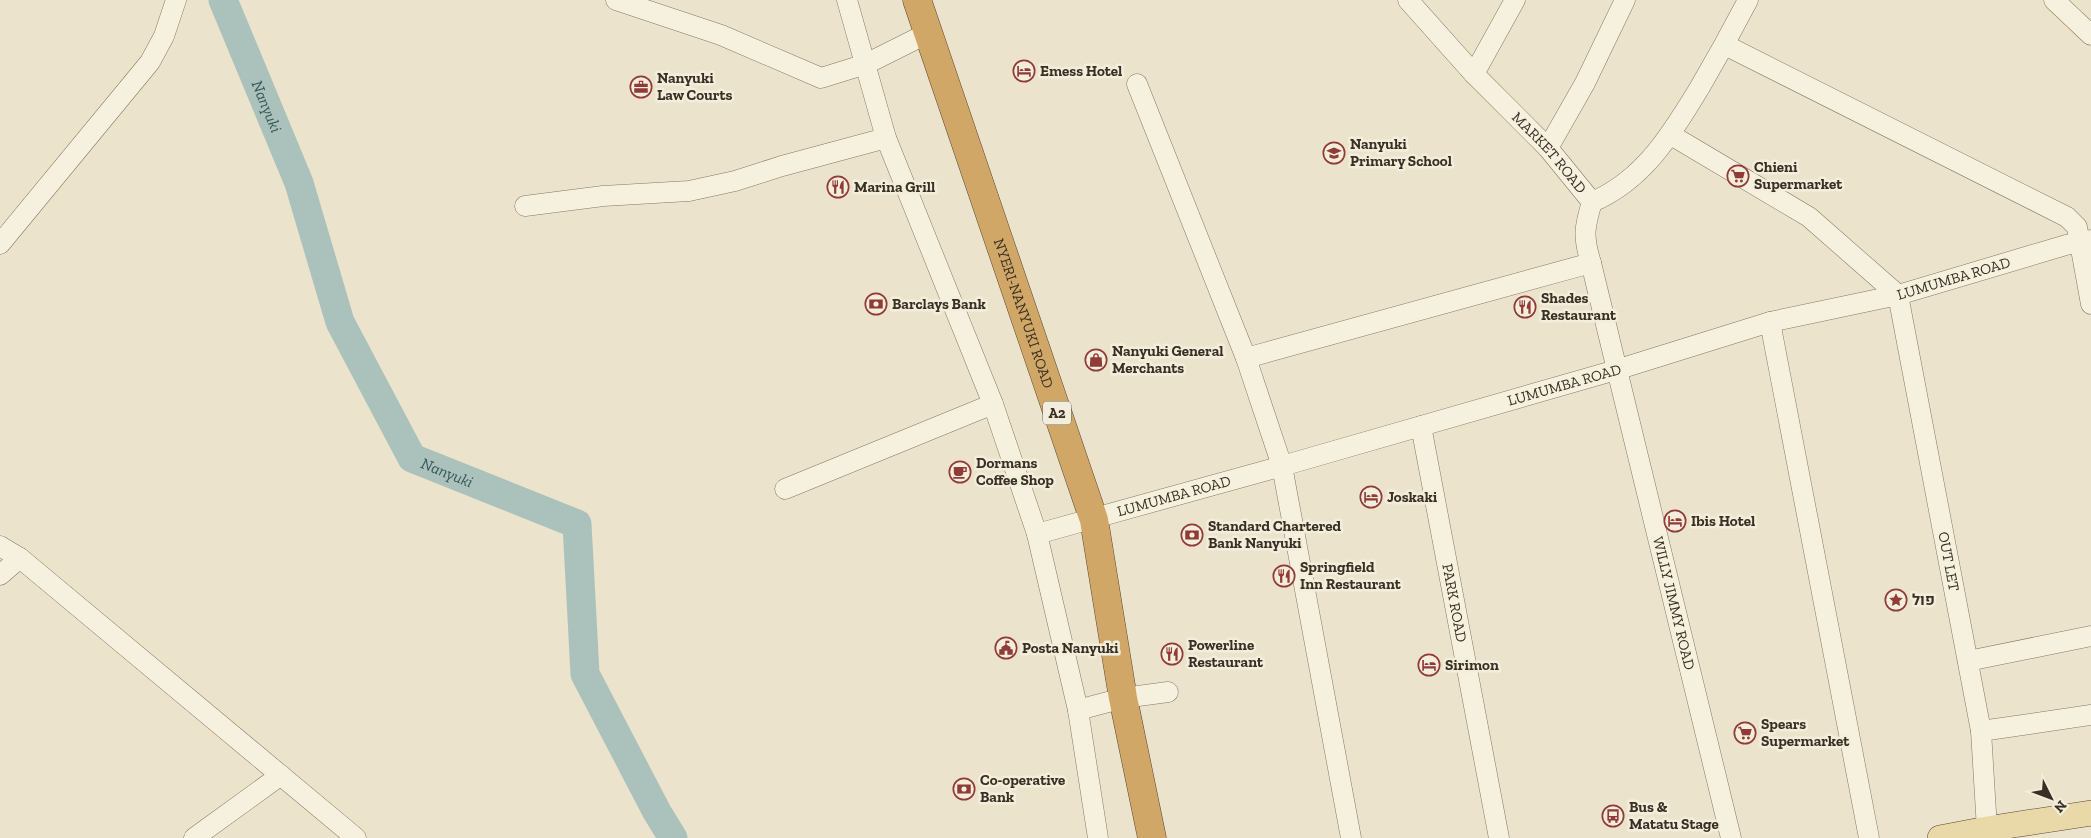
<svg xmlns="http://www.w3.org/2000/svg" width="2091" height="838" font-family="'Zilla Slab',Heebo,serif">
<style>
.lines{fill:none;stroke-linecap:round;stroke-linejoin:round}
.river{stroke:#abc1bb;stroke-width:29}
.minor-casing{stroke:#877761;stroke-width:21}
.major-casing{stroke:#564634;stroke-width:26}
.highway-casing{stroke:#564634;stroke-width:29}
.minor{stroke:#f6f1df;stroke-width:20}
.major{stroke:#e9d9a9;stroke-width:25}
.highway{stroke:#d0a767;stroke-width:28}
.labels{text-anchor:middle;dominant-baseline:central;stroke-width:5;stroke-linejoin:round;paint-order:stroke}
.shield{fill:#f3eddb;stroke:#71685a;stroke-width:1}
.shield-label{font-size:14px;font-weight:bold;fill:#392f23}
.poi-label{font-size:15px;font-weight:bold;fill:#392f23;stroke:#f3eddb;text-anchor:start}
.street-label{font-size:15px;fill:#392f23;stroke:#f3eddb}
.water-label{font-size:16px;font-style:italic;fill:#345757;stroke:#f3eddb}
</style>
<rect width="100%" height="100%" fill="#ebe3cc"/>
<g class="lines">
<path class="river" id="s1" d="M223 0 299 183 340 322 412 458 577 524 585 674 657 812 673 838"/>
<g class="minor-casing">
<g id="minor">
<path d="M616 0 721 35 821 78 866 64 928 33"/>
<path d="M847 0 886 138 993 404 1037 534 1078 710 1098 838"/>
<path id="s2" d="M1408 0 1474 74 1548 148 1592 202C1584 228 1583 237 1591 263L1731 838"/>
<path d="M2054 0 2091 35"/>
<path d="M1725 45 2067 217 2077 227 2091 304"/>
<path d="M1474 74 1515 0"/>
<path d="M1137 84 1246 358 1282 466 1351 838"/>
<path id="s3" d="M1671 135 1809 217 1898 295 1981 731 1987 829"/>
<path d="M1548 148 1585 83 1625 0"/>
<path d="M1592 202C1644 180 1672 133 1700 87 1717 58 1733 29 1748 0"/>
<path d="M525 206 603 196 689 191 735 181 782 166 886 138"/>
<path d="M0 244 150 62 164 36 176 0"/>
<path d="M1770 322 1869 838"/>
<path d="M1246 358 1591 263"/>
<path id="s4" d="M1421 426 1499 838"/>
<path d="M785 489 993 404"/>
<path id="s5" d="M1037 534 1282 466 1616 370 1770 322 1898 295 2066 245 2091 240"/>
<path d="M0 546 20 558 356 838"/>
<path d="M0 575 20 558"/>
<path d="M1968 661 2091 636"/>
<path d="M1078 710 1123 698 1168 692"/>
<path d="M1981 731 2091 715"/>
<path d="M194 838 281 775"/>
</g>
</g>
<g class="major-casing">
<path id="major" d="M1940 838 1987 829 2091 813"/>
</g>
<g class="highway-casing">
<g id="highway">
<path id="s6" d="M917 0 1094 520 1123 698 1152 838"/>
</g>
</g>
<use href="#minor" class="minor"/>
<use href="#major" class="major"/>
<use href="#highway" class="highway"/>
</g>
<defs>
<g id="hotel-ring" transform="scale(1.125)"><circle r="9.5" fill="#f3eddb" stroke="#903b37" stroke-width="1.5"/><path d="M-6-4.5h1.5V1H6V5H4.5V3h-9V5H-6ZM-4 0a1.8 1.8 0 1 1 3.6 0ZM.5 0V-2.5h3Q6-2.5 6 0Z" fill="#903b37"/></g>
<g id="office-ring" transform="scale(1.125)"><circle r="9.5" fill="#f3eddb" stroke="#903b37" stroke-width="1.5"/><path d="M-6-3h4V-5.5h4V-3h4V5H-6ZM-1-4.5V-3h2v-1.5ZM-6 0V1H6V0Z" fill="#903b37"/></g>
<g id="school-ring" transform="scale(1.125)"><circle r="9.5" fill="#f3eddb" stroke="#903b37" stroke-width="1.5"/><path d="M0-5L7-2L0 1L-7-2ZM-4 1L0 2.5L4 1V4Q0 6-4 4Z" fill="#903b37"/></g>
<g id="supermarket-ring" transform="scale(1.125)"><circle r="9.5" fill="#f3eddb" stroke="#903b37" stroke-width="1.5"/><path d="M-6-5.5h2.5l.6 2H6L4.5 2H-2.5L-4.4-4H-6ZM-1.5 3.2a1.3 1.3 0 1 0 .1 0ZM3 3.2a1.3 1.3 0 1 0 .1 0Z" fill="#903b37"/></g>
<g id="restaurant-ring" transform="scale(1.125)"><circle r="9.5" fill="#f3eddb" stroke="#903b37" stroke-width="1.5"/><path d="M-5-6h1v4h1v-4h1v4h1v-4h1v5L-1.5 .5V6h-2V.5L-5-1ZM5-6V6H3V1.5H1.5Q1.5-4 5-6Z" fill="#903b37"/></g>
<g id="bank-ring" transform="scale(1.125)"><circle r="9.5" fill="#f3eddb" stroke="#903b37" stroke-width="1.5"/><path d="M-6-4H6V4H-6ZM0-2.3a2.3 2.3 0 1 0 0 4.6a2.3 2.3 0 1 0 0-4.6Z" fill="#903b37"/></g>
<g id="shop-ring" transform="scale(1.125)"><circle r="9.5" fill="#f3eddb" stroke="#903b37" stroke-width="1.5"/><path d="M-5-2.5h2.3a2.7 3.5 0 0 1 5.4 0H5L5.5 6h-11ZM-1.5-2.5h3a1.5 2.3 0 0 0-3 0Z" fill="#903b37"/></g>
<g id="cafe-ring" transform="scale(1.125)"><circle r="9.5" fill="#f3eddb" stroke="#903b37" stroke-width="1.5"/><path d="M-5.5-4.5H6V0H3Q3 3.5 0 3.5H-2.5Q-5.5 3.5-5.5 0ZM3-3.2v2h1.7v-2ZM-6 4.5H4V6H-6Z" fill="#903b37"/></g>
<g id="sight-ring" transform="scale(1.125)"><circle r="9.5" fill="#f3eddb" stroke="#903b37" stroke-width="1.5"/><path d="M0-6L1.8-2.2L6-1.7L2.9 1.2L3.7 5.4L0 3.3L-3.7 5.4L-2.9 1.2L-6-1.7L-1.8-2.2Z" fill="#903b37"/></g>
<g id="civic-ring" transform="scale(1.125)"><circle r="9.5" fill="#f3eddb" stroke="#903b37" stroke-width="1.5"/><path d="M-.6-6.5H3V-4.5H.6V-3L4-1V1h2V6H-6V1h2V-1L-.6-3ZM-1.2 2.5V6h2.4V2.5Z" fill="#903b37"/></g>
<g id="bus-ring" transform="scale(1.125)"><circle r="9.5" fill="#f3eddb" stroke="#903b37" stroke-width="1.5"/><path d="M-5-6H5V4H4V6H2V4H-2V6H-4V4H-5ZM-3.5-4V0h7V-4ZM-3.5 1.2v1.5H-2V1.2ZM2 1.2v1.5H3.5V1.2Z" fill="#903b37"/></g>
</defs>
<g fill-rule="evenodd">
<use href="#hotel-ring" x="1024" y="71"/>
<use href="#office-ring" x="641" y="87"/>
<use href="#school-ring" x="1334" y="153"/>
<use href="#supermarket-ring" x="1738" y="176"/>
<use href="#restaurant-ring" x="838" y="187"/>
<use href="#bank-ring" x="876" y="304"/>
<use href="#restaurant-ring" x="1525" y="307"/>
<use href="#shop-ring" x="1096" y="360"/>
<use href="#cafe-ring" x="960" y="472"/>
<use href="#hotel-ring" x="1371" y="497"/>
<use href="#hotel-ring" x="1675" y="521"/>
<use href="#bank-ring" x="1192" y="535"/>
<use href="#restaurant-ring" x="1284" y="576"/>
<use href="#sight-ring" x="1896" y="600"/>
<use href="#civic-ring" x="1006" y="648"/>
<use href="#restaurant-ring" x="1172" y="654"/>
<use href="#hotel-ring" x="1429" y="665"/>
<use href="#supermarket-ring" x="1745" y="733"/>
<use href="#bank-ring" x="964" y="789"/>
<use href="#bus-ring" x="1613" y="816"/>
</g>
<g class="labels">
<rect class="shield" x="1043" y="401.5" width="28" height="23" rx="4"/>
<g class="shield-label">
<text x="1057" y="413">A2</text>
</g>
<g class="poi-label">
<text x="1040" y="71">Emess Hotel</text>
<text x="657" y="78">Nanyuki<tspan x="657" dy="17">Law Courts</tspan></text>
<text x="1350" y="144">Nanyuki<tspan x="1350" dy="17">Primary School</tspan></text>
<text x="1754" y="167">Chieni<tspan x="1754" dy="17">Supermarket</tspan></text>
<text x="854" y="187">Marina Grill</text>
<text x="1541" y="298">Shades<tspan x="1541" dy="17">Restaurant</tspan></text>
<text x="892" y="304">Barclays Bank</text>
<text x="1112" y="351">Nanyuki General<tspan x="1112" dy="17">Merchants</tspan></text>
<text x="976" y="463">Dormans<tspan x="976" dy="17">Coffee Shop</tspan></text>
<text x="1387" y="497">Joskaki</text>
<text x="1691" y="521">Ibis Hotel</text>
<text x="1208" y="526">Standard Chartered<tspan x="1208" dy="17">Bank Nanyuki</tspan></text>
<text x="1300" y="567">Springfield<tspan x="1300" dy="17">Inn Restaurant</tspan></text>
<text x="1912" y="600">פול</text>
<text x="1188" y="645">Powerline<tspan x="1188" dy="17">Restaurant</tspan></text>
<text x="1022" y="648">Posta Nanyuki</text>
<text x="1445" y="665">Sirimon</text>
<text x="1761" y="724">Spears<tspan x="1761" dy="17">Supermarket</tspan></text>
<text x="980" y="780">Co-operative<tspan x="980" dy="17">Bank</tspan></text>
<text x="1629" y="807">Bus &amp;<tspan x="1629" dy="17">Matatu Stage</tspan></text>
</g>
<g class="street-label">
<text stroke="none"><textPath href="#s2" startOffset="208">MARKET ROAD</textPath></text>
<text stroke="none"><textPath href="#s5" startOffset="952">LUMUMBA ROAD</textPath></text>
<text stroke="none"><textPath href="#s6" startOffset="331">NYERI-NANYUKI ROAD</textPath></text>
<text stroke="none"><textPath href="#s5" startOffset="548">LUMUMBA ROAD</textPath></text>
<text stroke="none"><textPath href="#s5" startOffset="142">LUMUMBA ROAD</textPath></text>
<text stroke="none"><textPath href="#s3" startOffset="550">OUT LET</textPath></text>
<text stroke="none"><textPath href="#s4" startOffset="180">PARK ROAD</textPath></text>
<text stroke="none"><textPath href="#s2" startOffset="686">WILLY JIMMY ROAD</textPath></text>
</g>
<g class="water-label">
<text stroke="none"><textPath href="#s1" startOffset="115">Nanyuki</textPath></text>
<text stroke="none"><textPath href="#s1" startOffset="535">Nanyuki</textPath></text>
</g>
</g>
<g transform="translate(2051 798) rotate(132)" stroke="#f3eddb" stroke-width="4" paint-order="stroke">
<path d="M0-4L9 19L0 12L-9 19Z" fill="#392f23"/>
<text y="-8" font-size="14" font-weight="bold" text-anchor="middle" fill="#392f23">N</text>
</g>
</svg>
